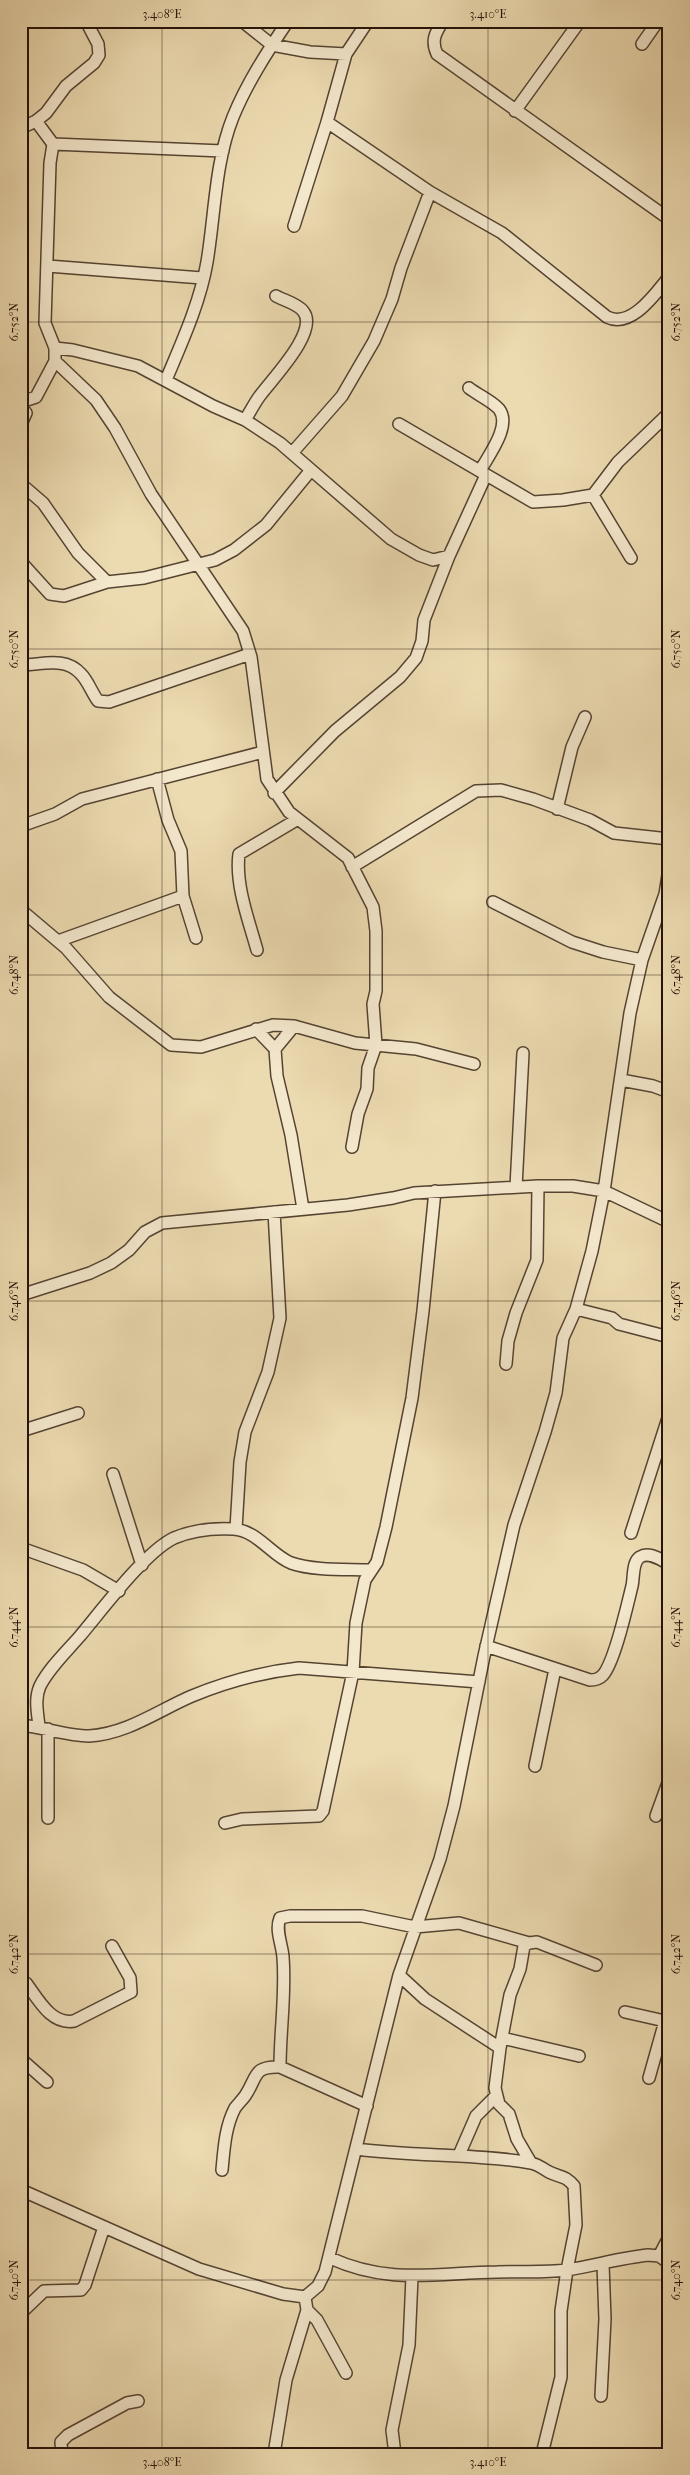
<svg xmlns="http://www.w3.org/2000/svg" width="690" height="2475" font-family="'IM FELL French Canon',serif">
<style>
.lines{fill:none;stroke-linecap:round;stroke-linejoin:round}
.street-casing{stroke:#554432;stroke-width:14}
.street{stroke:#f3e7cc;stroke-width:11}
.ticks{fill:none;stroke:#231208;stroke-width:1;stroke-opacity:0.45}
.neatline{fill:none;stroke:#231208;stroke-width:2}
.ticks-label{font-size:12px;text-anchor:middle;fill:#231208}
</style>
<rect width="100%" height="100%" fill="#ecdab0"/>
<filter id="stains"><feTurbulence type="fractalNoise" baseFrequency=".004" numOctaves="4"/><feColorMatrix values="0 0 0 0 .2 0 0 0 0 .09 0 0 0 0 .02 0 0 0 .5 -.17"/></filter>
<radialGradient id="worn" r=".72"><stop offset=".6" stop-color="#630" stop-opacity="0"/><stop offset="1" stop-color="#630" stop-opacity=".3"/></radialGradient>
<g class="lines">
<g class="street-casing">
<path id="street" d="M242 21 272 45 310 52 346 54
M443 21C435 33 431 41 437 54L669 219
M642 44 658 21
M515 111 580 21
M327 122 430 192 502 233 607 317C631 329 655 294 669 277
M21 128 36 121 46 113 66 86 94 63 99 55 98 44 86 21
M53 144 223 151
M294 226 327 122 346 54 368 21
M48 266 202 278
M55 348 73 350 138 366 213 406 245 420 280 443 391 539 419 555 433 560 449 556
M55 361 96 400 115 428 151 494 243 631 251 657 267 779 289 812 348 858 373 907 376 931V991L373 1004 376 1045 368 1068 367 1089 358 1114 352 1147
M166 380C182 342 200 303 207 262 215 214 215 162 233 117 247 83 267 52 288 21
M469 388C478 395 492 401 499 409 512 426 488 456 480 471
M21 402 36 397 55 361V348L45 323 50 163 53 144 36 121
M21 406 26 413 21 424
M245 420C250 412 254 404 259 397 271 380 320 331 303 311 298 304 283 300 276 296
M399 424 533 502 563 500 593 495 618 462 669 413
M292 453 342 396 374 341 392 299 401 268 430 192
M21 484 43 503 78 553 107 582
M593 495 631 558
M21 562 50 594 64 596 107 582 144 578 215 560 234 550 266 525 311 470
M21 665C42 665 65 656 81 674 88 681 92 693 98 701L109 702 250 654
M157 779 168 820 181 851 183 896 196 938
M274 793 335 731 400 677 416 658 422 641 424 620 449 556 486 475
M557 809 572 747 585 717
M21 826 55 814 82 799 263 752
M352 867 476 791 501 790 533 799 590 820 614 833 669 839
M493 902 572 942 603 952 642 960
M21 910 66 948 109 997 171 1045 201 1047 273 1025 294 1026 355 1043 416 1049 474 1064
M58 941 183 896
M257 950C249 921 235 885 239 854L298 819
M256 1029 275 1049 277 1076 291 1135 303 1209
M275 1049 294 1026
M621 1080 653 1086 669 1092
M516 1187 523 1053
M21 1295 90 1273 111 1263 129 1250 145 1232 162 1223 348 1205 393 1198 414 1193 538 1186H573L604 1191 669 1222
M576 1309 612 1318 619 1324 669 1337
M506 1364 508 1341 516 1313 537 1260 538 1186
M21 1431 78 1413
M113 1474 142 1565
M236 1529 240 1462 245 1432 268 1372 280 1318 274 1212
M631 1533 669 1415
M21 1548 83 1570 119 1591
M486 1646 590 1680C596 1680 599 1679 603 1675 615 1661 627 1606 632 1586 634 1578 632 1562 640 1557 649 1551 661 1560 669 1564
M21 1725C43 1727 67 1736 89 1736 127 1734 159 1710 192 1696 226 1682 263 1672 299 1668L479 1682
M39 1727C38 1714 34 1699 40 1686 49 1668 67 1651 80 1636 102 1610 145 1552 174 1538 193 1530 213 1528 233 1529 257 1530 271 1555 291 1563 315 1571 345 1569 370 1570
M48 1729V1818
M535 1766 555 1669
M656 1816 669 1780
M225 1823 242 1819 319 1816 323 1811 353 1672 356 1623 365 1580 377 1562 386 1527 412 1398 423 1311 435 1191
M399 1975 425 1999 500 2048
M21 1982 26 1983C38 1999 51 2025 74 2021L131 1992 130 1978 112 1946
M625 2012 665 2021 649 2078
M502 2038 579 2056
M21 2059 47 2082
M280 2067C280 2030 286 1994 283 1957 282 1944 275 1930 280 1918L290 1916H362L415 1927 459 1923 529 1943
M357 2149C415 2157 474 2153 531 2163
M459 2155 476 2116 496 2096
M222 2170C224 2149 225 2127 235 2108 238 2104 242 2100 245 2096 258 2077 252 2066 280 2067L367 2106
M21 2190 199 2269 283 2294 305 2297 318 2286 325 2272 399 1975 440 1859 454 1806 484 1656 514 1525 545 1432 556 1393 563 1338 576 1309 592 1251 604 1191 630 1013 642 960 665 894 669 869
M659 2256 669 2237
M330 2258C389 2285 436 2273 497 2272 521 2271 543 2273 566 2270 593 2266 620 2258 648 2255L659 2256 669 2263
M307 2310 317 2320 346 2373
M21 2313 44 2291 81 2290 85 2285 104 2227
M601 2396 605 2319 603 2264
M62 2454 61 2442 68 2435 127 2403 138 2401
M274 2454 286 2380 307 2310 305 2297
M395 2454 392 2430 409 2345 412 2277
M542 2454 561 2377V2311L567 2270 576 2225 574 2186C565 2175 561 2178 549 2172 543 2169 540 2165 531 2163L517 2139 509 2114 499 2104 495 2088 500 2048 510 1995 520 1969 524 1946 529 1943 537 1942 596 1965"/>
</g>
<use href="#street" class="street"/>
</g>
<path class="ticks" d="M162 21V2454M488 21V2454M21 322H669M21 649H669M21 975H669M21 1301H669M21 1627H669M21 1954H669M21 2280H669"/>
<rect width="690" height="2475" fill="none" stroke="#ecdab0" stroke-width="55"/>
<rect x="28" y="28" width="634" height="2420" class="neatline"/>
<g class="ticks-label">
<text x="162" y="18">3.408°E</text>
<text x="488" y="18">3.410°E</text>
<text transform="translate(14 322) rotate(-90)" y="4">6.752°N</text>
<text transform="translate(676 322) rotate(-90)" y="4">6.752°N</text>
<text transform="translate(14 649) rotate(-90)" y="4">6.750°N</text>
<text transform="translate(676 649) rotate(-90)" y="4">6.750°N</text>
<text transform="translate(14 975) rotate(-90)" y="4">6.748°N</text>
<text transform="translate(676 975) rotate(-90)" y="4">6.748°N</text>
<text transform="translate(14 1301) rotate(-90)" y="4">6.746°N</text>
<text transform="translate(676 1301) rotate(-90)" y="4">6.746°N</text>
<text transform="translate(14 1627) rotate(-90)" y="4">6.744°N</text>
<text transform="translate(676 1627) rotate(-90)" y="4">6.744°N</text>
<text transform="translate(14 1954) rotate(-90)" y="4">6.742°N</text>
<text transform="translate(676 1954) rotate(-90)" y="4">6.742°N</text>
<text transform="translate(14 2280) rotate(-90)" y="4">6.740°N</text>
<text transform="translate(676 2280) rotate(-90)" y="4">6.740°N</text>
<text x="162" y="2466">3.408°E</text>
<text x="488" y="2466">3.410°E</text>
</g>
<rect width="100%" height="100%" filter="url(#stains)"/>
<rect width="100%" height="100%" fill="url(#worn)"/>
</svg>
